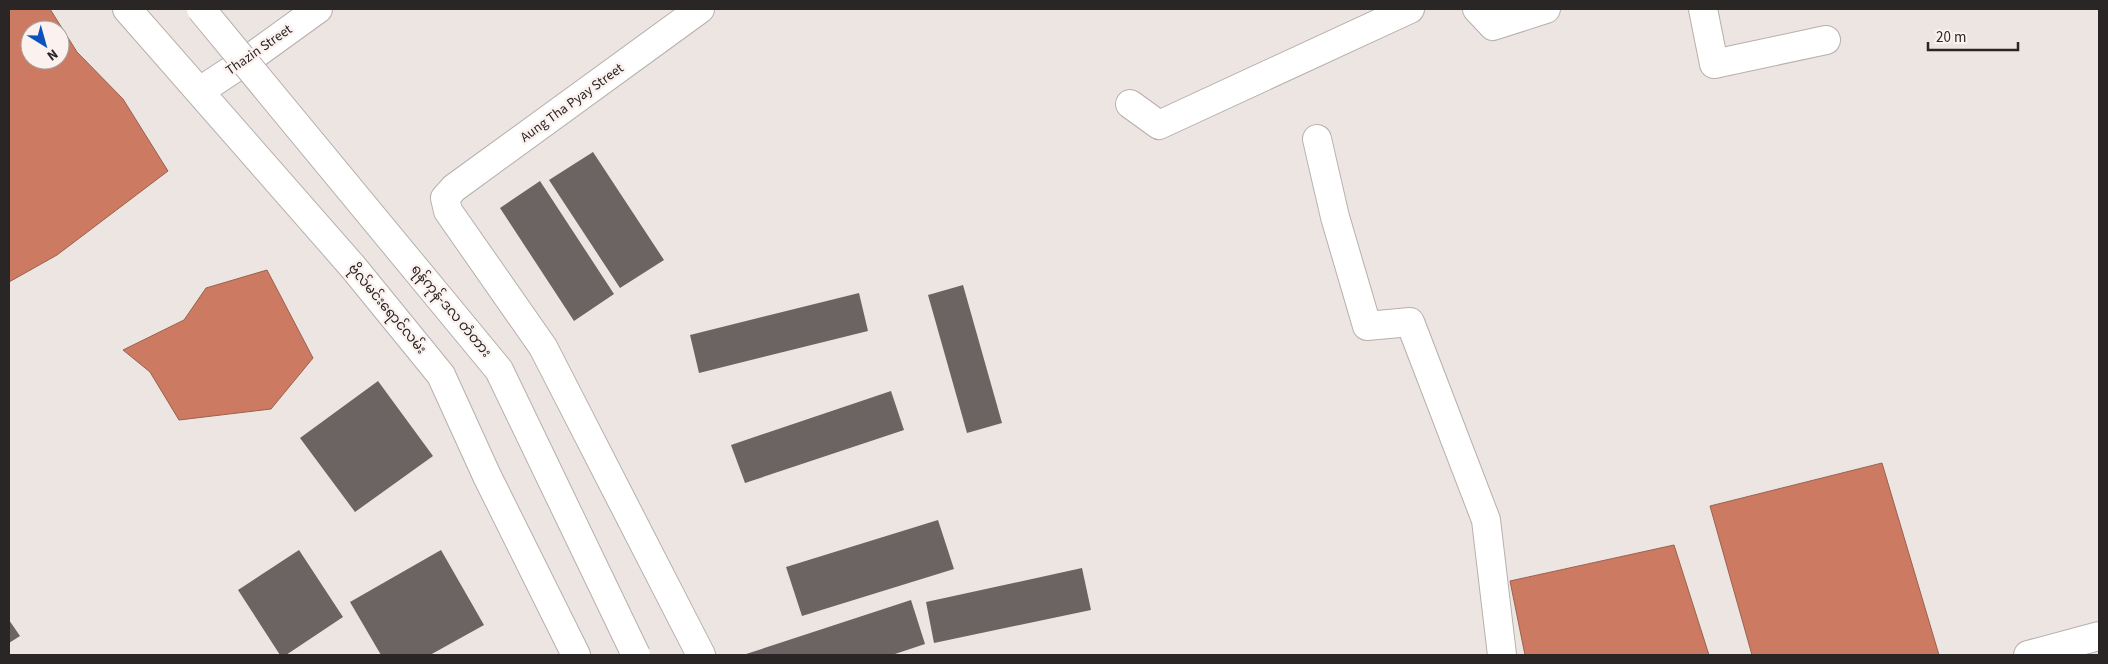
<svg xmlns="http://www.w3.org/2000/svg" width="2108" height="664" font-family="'Source Sans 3','Noto Sans Myanmar',sans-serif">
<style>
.water{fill:#cc7a61;stroke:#9b614f;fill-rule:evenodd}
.building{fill:#6c6462}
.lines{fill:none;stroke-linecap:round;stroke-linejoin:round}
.minor-casing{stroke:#b7afac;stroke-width:30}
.tertiary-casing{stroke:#b7afac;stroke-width:30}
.minor{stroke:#fff;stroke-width:28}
.tertiary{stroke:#fff;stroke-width:28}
.primary-bridge-casing{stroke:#b7afac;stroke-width:30;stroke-linecap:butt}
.primary-bridge{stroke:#fff;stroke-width:28}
.labels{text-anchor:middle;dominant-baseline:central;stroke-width:5;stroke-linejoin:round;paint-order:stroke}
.street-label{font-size:14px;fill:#292625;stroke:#fbf2ef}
</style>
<rect width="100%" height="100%" fill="#ede5e2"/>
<path class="water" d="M9 9H50L77 52 123 99 168 171 57 255 9 282ZM30 30H60V60H30Z
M267 270 313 358 271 409 179 420 150 372 123 350 184 320 206 288Z
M1882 463 1939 655H1752L1710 506Z
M1674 545 1709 655H1525L1510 581Z"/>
<path class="building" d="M593 152 664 260 620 288 549 180Z
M540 181 614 294 574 321 500 208Z
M963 285 1002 423 967 433 928 295Z
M859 293 868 331 699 373 690 335Z
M378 381 433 456 355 512 300 438Z
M891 391 904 430 745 483 731 445Z
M938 520 954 569 802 616 786 567Z
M299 550 343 617 286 655H280L238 590Z
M441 550 484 625 430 655H381L350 602Z
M1082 568 1091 610 934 643 926 602Z
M911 600 925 644 892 655H743Z
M9 620 20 636 9 643Z"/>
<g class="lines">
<g class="minor-casing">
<path id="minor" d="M700 9 454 188 445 198 448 211 543 347 701 655
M1477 9 1493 26 1546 9
M1703 9 1714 64 1826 40
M200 91 253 56 318 9
M1130 104 1159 125 1410 9
M1317 139 1335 217 1367 326 1410 322 1486 520 1502 655
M2028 655 2099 636"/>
</g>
<g class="tertiary-casing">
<path id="tertiary" d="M127 9 353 267 441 375 487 476 576 655"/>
</g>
<use href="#minor" class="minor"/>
<use href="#tertiary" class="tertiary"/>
<g class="primary-bridge-casing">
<path id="primary-bridge" d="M201 9 499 370 636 655"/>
</g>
<use href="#primary-bridge" class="primary-bridge"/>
</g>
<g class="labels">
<g class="street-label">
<text transform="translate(259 50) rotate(-35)">Thazin Street</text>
<text transform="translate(572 103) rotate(-36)">Aung Tha Pyay Street</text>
<text transform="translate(387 309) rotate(50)">ဗိုလ်မင်းရောင်လမ်း</text>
<text transform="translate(451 311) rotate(50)">ရန်ကုန်-ဒလ တံတား</text>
</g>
</g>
<rect width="2108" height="664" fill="none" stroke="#292625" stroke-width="20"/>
<g transform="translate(45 45) rotate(143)"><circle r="24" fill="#fbf2ef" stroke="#a7a09e"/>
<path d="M0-4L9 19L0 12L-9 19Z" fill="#0d51bc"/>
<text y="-8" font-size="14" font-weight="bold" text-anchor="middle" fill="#292625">N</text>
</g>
<path d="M1928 42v8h90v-8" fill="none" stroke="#292625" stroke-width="2.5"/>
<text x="1936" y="42" font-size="15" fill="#292625" stroke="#fbf2ef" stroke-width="4" paint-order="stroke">20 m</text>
</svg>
